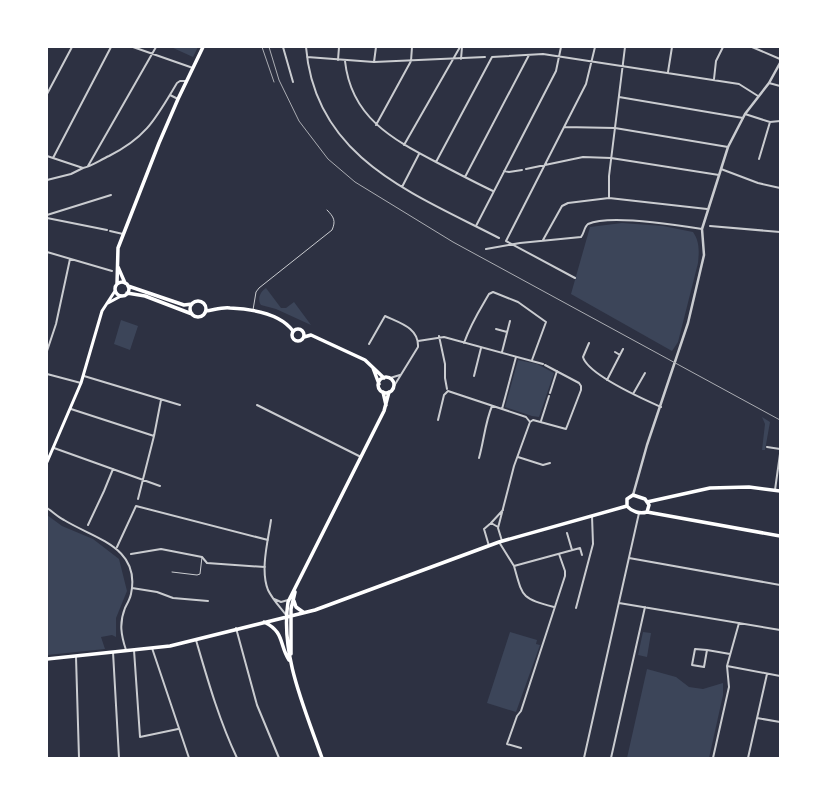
<svg xmlns="http://www.w3.org/2000/svg" width="827" height="805" font-family="Arial,sans-serif">
<style>
.green{fill:#3c4559}
.lines{fill:none;stroke-linecap:round;stroke-linejoin:round}
.service{stroke:#caccd0;stroke-width:1}
.minor{stroke:#caccd0;stroke-width:2}
.tertiary{stroke:#caccd0;stroke-width:2.5}
.secondary{stroke:#fff;stroke-width:3}
.primary{stroke:#fff;stroke-width:3.5}
.rail{stroke:#abadb3;stroke-width:1}
</style>
<rect width="100%" height="100%" fill="#2d3142"/>
<path class="green" d="M171 47H198L193 57Z
M622 223 663 226 693 232C700 242 699 252 698 263L678 342 672 351 571 294 590 227Z
M266 288 281 308H286L294 302 311 325 276 309 261 305C257 299 260 292 266 288Z
M121 320 138 326 130 350 114 344Z
M518 360 537 364 554 373 539 417 532 416 505 407Z
M762 417 770 422 765 450H762L765 424Z
M47 515 62 526 93 539 119 559 127 591 116 618V637L112 635 101 637 105 649 47 655Z
M510 632 537 640 536 644 540 645 516 712 487 703Z
M643 632 651 633 647 657 638 655Z
M647 669 676 677 689 687 703 689 723 683V695L709 758H627Z"/>
<g class="lines">
<path class="service" d="M253 310 256 292 259 288 332 230C336 221 334 217 327 210
M172 572 197 575 200 574 202 557"/>
<path class="minor" d="M133 47 193 68
M283 47 293 82
M306 47C315 158 412 193 499 238
M752 47 780 59
M307 57 374 62 485 57
M461 59 462 47
M338 60 339 47
M345 61C351 117 392 139 436 162 455 172 474 182 493 191
M374 62 376 47
M668 72 672 47
M714 79 716 61 723 47
M769 83 780 86
M47 94 72 47
M170 95 178 99
M619 97 743 118
M745 114 770 122 780 121
M376 125 411 61 412 47
M564 127 615 128 728 147
M404 145 460 47
M47 156 83 168C92 166 100 160 109 156 147 137 156 118 177 83L180 81H186
M53 158 111 47
M759 159 770 122
M436 162 492 57 543 54 739 84 758 96
M88 166 156 47
M526 169 583 157 611 158 719 175
M721 169 758 183 780 188
M504 171 509 172 522 170
M465 177 529 55
M47 180 71 174 83 168
M402 187 419 154
M609 198V176L625 47
M47 215 111 195
M47 218 107 230
M476 226 556 71 561 47
M710 226 780 232
M110 231 123 234
M543 240 562 206 568 203 609 198 707 209
M486 249 520 243 581 237C584 234 584 227 588 224 610 214 677 225 702 229
M47 252 112 271
M575 278 506 241 586 84 595 47
M496 329 507 332
M439 336 445 364V378L447 389
M418 341 444 337 543 364
M464 343C471 323 479 311 489 294L493 292 518 302 546 322 532 360
M589 343 583 357C588 375 643 399 661 407
M369 344 385 316C400 323 419 328 418 347L394 386
M47 351 56 324 70 259
M502 352 510 321
M615 352 620 355
M47 374 81 383
M84 376 180 405
M474 376 481 348
M390 378 400 375
M607 380 623 349
M550 393 557 371
M633 394 645 373
M257 405 361 457
M71 409 154 436
M502 409 516 357
M438 420 444 395 448 391 526 417 530 422
M541 421 549 396
M767 447 780 449
M54 448 160 486
M518 457 543 465 550 463
M479 458C484 440 485 423 492 406
M775 490 780 454
M138 499 154 436 161 400
M47 508C53 512 58 517 64 520 95 539 141 547 131 594 130 599 127 604 125 608 119 623 121 635 126 650
M271 520C268 541 260 570 268 590 273 600 280 607 286 615
M491 523 503 510
M88 525 104 491 113 469
M567 533 572 550
M502 541 498 528 514 466 530 422 533 420 566 429 581 390V386L579 383 545 365
M499 542 514 566 580 548 582 555
M489 546 484 529 491 523 498 527
M117 547 136 506 268 540
M131 554 161 549 202 557 207 563 265 567
M629 558 780 585
M514 566C523 598 521 598 554 607
M132 588 157 592 173 598 208 601
M274 599 281 602 288 600
M619 603 780 630
M576 608 593 544 592 516
M236 628 257 705 279 758
M196 640C208 681 219 720 237 758
M152 648 189 758
M134 650 140 737 178 729
M707 650 695 649 692 665 704 667 707 650 730 654
M113 652 119 758
M76 657 79 758
M727 666 780 676
M757 718 780 722
M521 748 507 744 517 716 521 711 565 576V571L559 554
M584 758 639 513
M611 758 645 607
M713 758 729 687 727 666 739 623
M748 758 767 674"/>
<path class="tertiary" d="M633 495 647 445 688 323 704 255 702 229 728 147 745 114 769 83 780 63"/>
<path class="secondary" d="M108 303 121 296
M47 462 81 383 102 311 115 291"/>
<path class="primary" d="M118 267 125 283
M115 289a7 7 0 1 1 14 0a7 7 0 1 1-14 0Z
M117 284 118 248 159 143 178 99 203 47
M128 286 184 305 192 304
M127 293 145 296 192 314
M190 309a8 8 0 1 1 16 0a8 8 0 1 1-16 0Z
M206 311C214 310 222 307 230 308 251 309 280 313 293 331
M292 335a6 6 0 1 1 12 0a6 6 0 1 1-12 0Z
M304 337 311 335 365 360 384 378
M373 368 379 384
M378 385a8 8 0 1 1 16 0a8 8 0 1 1-16 0Z
M383 392 386 405
M647 502 710 488 749 487 780 491
M647 512 649 505 645 499 633 495 627 499V506C632 512 640 514 647 512L780 536
M294 601 296 607 303 612
M264 622C285 632 279 645 289 660
M291 654V609L295 592
M47 659 170 646 315 610 499 542 627 506
M322 758C305 709 280 655 288 602L384 411 389 392"/>
<path class="rail" d="M262 47 274 82
M269 47 279 80 299 121 328 159 355 182 453 242 780 420"/>
</g>
<rect width="827" height="805" fill="none" stroke="#ffffff" stroke-width="96"/>
</svg>
